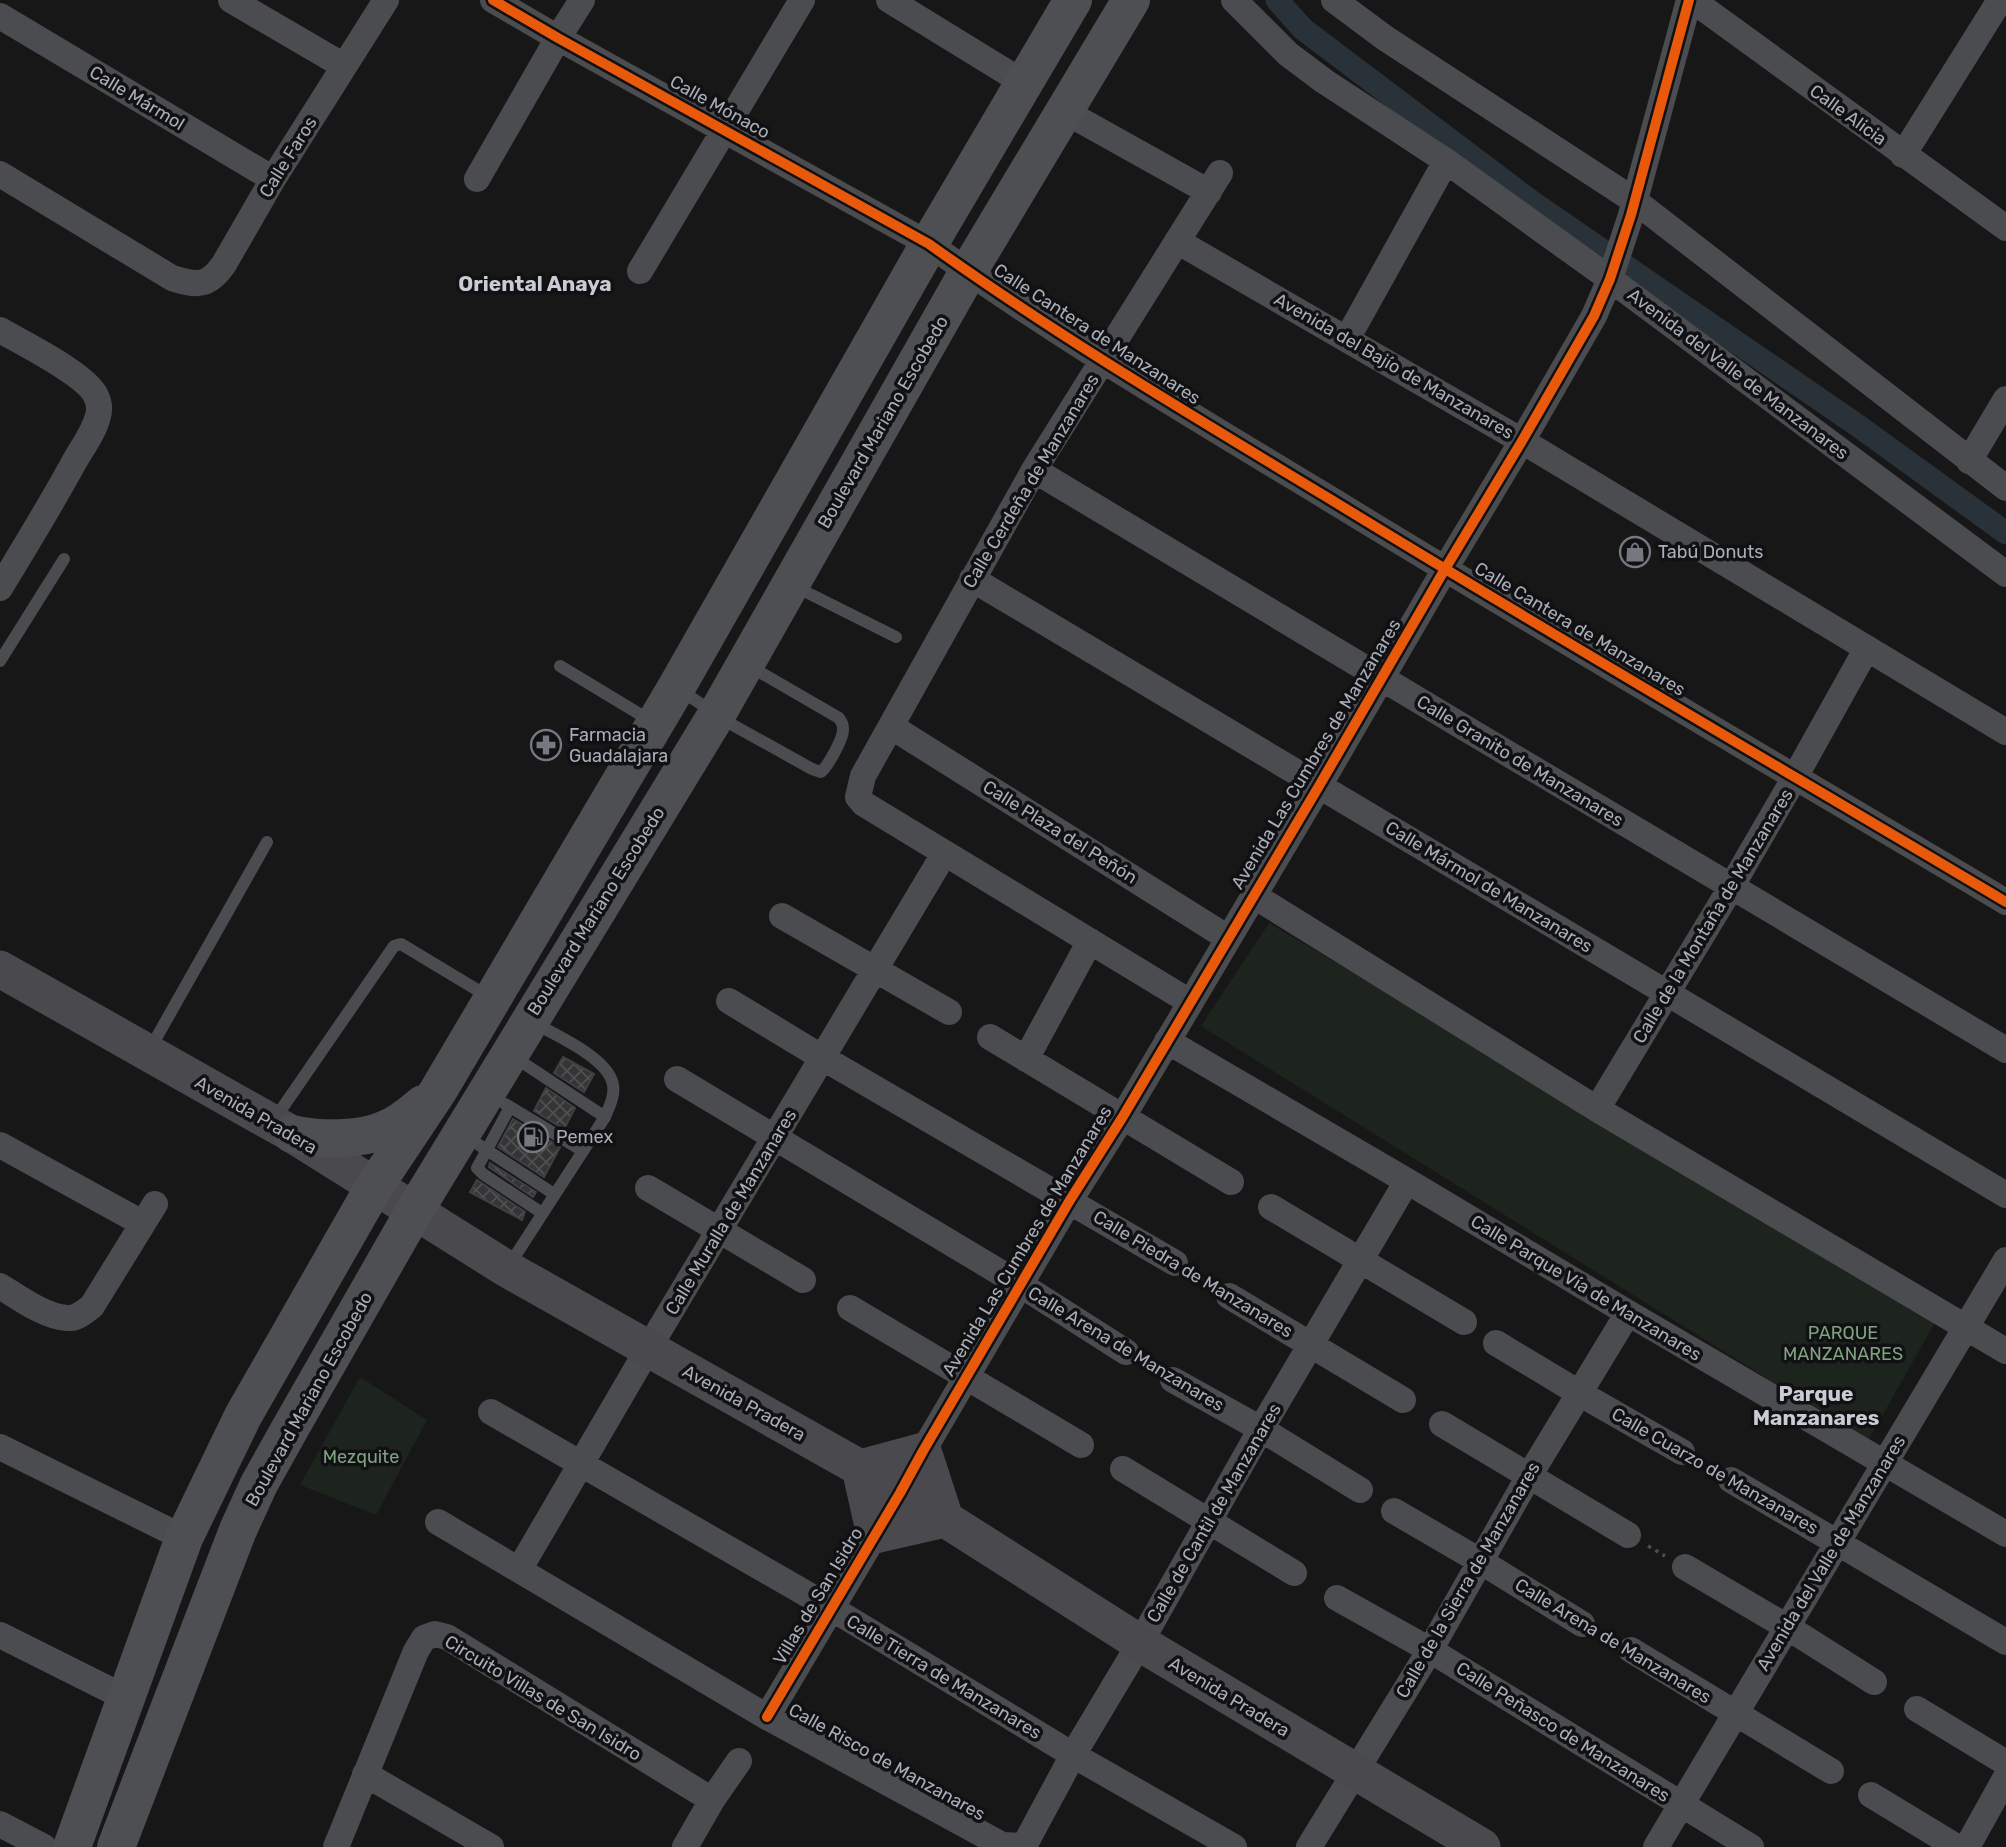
<svg xmlns="http://www.w3.org/2000/svg" width="2006" height="1847" font-family="Rubik,sans-serif">
<style>
.park{fill:#1d241e}
.lines{fill:none;stroke-linecap:round;stroke-linejoin:round}
.canal{stroke:#2a3239;stroke-width:23}
.building{fill:url(#building-cross-hatch);stroke:#3f4043;stroke-width:2}
.path{stroke:#4d4e52;stroke-width:3.5;stroke-dasharray:3.5 5;stroke-linecap:butt}
.lane{stroke:#4b4c50;stroke-width:12}
.street{stroke:#4b4c50;stroke-width:26}
.secondary{stroke:#4a4a4e;stroke-width:37}
.primary{stroke:#4d4f52;stroke-width:38}
.cycleway-casing{stroke:#111113;stroke-width:15}
.cycleway{stroke:#e8590c;stroke-width:10}
.labels{text-anchor:middle;dominant-baseline:central;stroke-width:7;stroke-linejoin:round;paint-order:stroke}
.street-label{font-size:18px;fill:#a8adb8;stroke:#111113}
.poi-label{font-size:18px;fill:#a8adb8;stroke:#111113;text-anchor:start}
.park-label{font-size:18px;fill:#7fa381;stroke:#111113}
.quarter-label{font-size:21px;font-weight:bold;fill:#c9ccd4;stroke:#111113}
</style>
<defs>
<pattern id="building-cross-hatch" width="8" height="8" patternUnits="userSpaceOnUse" patternTransform="scale(1.75)"><rect width="8" height="8" fill="#353536"/><path d="M0 0l8 8M0 8l8-8" fill="none" stroke="#4f5051"/></pattern>
</defs>
<rect width="100%" height="100%" fill="#171717"/>
<path class="park" d="M1269 923 1937 1319 1868 1441 1201 1026Z
M360 1377 427 1420 376 1515 300 1485Z"/>
<g class="lines">
<path class="canal" d="M1277 0 1303 29 1532 202 1857 425 2006 533"/>
</g>
<path class="building" d="M563 1057 594 1074 584 1092 554 1073Z
M546 1088 575 1108 564 1129 534 1111Z
M513 1119 560 1147 544 1177 498 1147Z
M490 1163 536 1192 533 1197 489 1167Z
M477 1180 525 1212 522 1220 470 1192Z"/>
<g class="lines">
<path class="path" d="M1195 1275 1209 1284
M1648 1546 1665 1556"/>
<path class="lane" d="M794 586 896 637
M0 661 64 559
M560 666 651 721
M680 690 731 724 812 769 821 772C828 766 843 739 843 730 843 724 842 723 839 718L763 674 751 665
M150 1049 267 842
M514 1057 605 1117
M505 1104 583 1151
M510 1107 477 1168 483 1174 542 1213
M274 1120 394 946 401 944 489 997
M479 1145 554 1194
M508 1267 605 1117C609 1107 615 1096 613 1085 609 1058 555 1035 532 1022"/>
<path class="street" d="M231 0 344 66
M493 0 558 38 929 244C1056 335 1191 415 1325 496 1550 634 1779 767 2006 902
M889 0 1024 83
M1234 0 1288 54 1324 81 1446 161 1610 279 2006 574
M1334 0 1385 38 1635 201 2006 488
M1692 0 2006 228
M0 16 273 179
M1064 111 1209 192
M1903 155 2000 0
M0 174 172 278C197 286 208 287 224 264L273 179 386 0
M477 179 558 38 582 0
M1177 241 1522 441 2006 732
M640 271 802 0
M0 330C22 343 86 374 96 396 99 402 100 409 98 416 94 433 81 449 73 464 50 506 25 547 0 588
M1347 339 1446 161
M1969 461 2006 399
M1034 470C1358 663 1681 859 2006 1050
M972 579 2006 1195
M892 727 1228 938
M1253 895 1597 1109 2006 1351
M782 916 949 1012
M729 1001 823 1058 1175 1263
M1190 1002 864 804 858 797 863 776 1034 470 1220 173
M990 1037 1231 1182
M1167 1041 1407 1181 1628 1313 2006 1534
M1026 1059 1090 941
M677 1079 1021 1285 1126 1352
M1597 1109 1730 889 1795 777 1867 648
M0 1145 142 1223
M648 1188 803 1280
M1271 1207 1464 1322
M0 1286C18 1297 45 1317 67 1318 77 1319 84 1312 92 1306L155 1204
M1229 1296 1403 1400
M850 1308 1081 1445
M1496 1343 1579 1393 1682 1452
M1173 1380 1261 1429 1360 1490
M491 1412 831 1608 1073 1755 1234 1847
M1442 1424 1628 1535
M0 1447 184 1538
M1123 1469 1294 1573
M1731 1480 2006 1642
M1394 1511 1480 1561 1582 1624
M438 1522 767 1717 1002 1845 1024 1846 1073 1755 1140 1643 1261 1429 1407 1181
M1685 1567 1787 1627 1874 1682
M519 1570 648 1349 944 854
M1337 1598 1430 1650 1751 1847
M0 1635 126 1698
M1631 1650 1831 1771
M1917 1709 2006 1763
M767 1717 900 1493 923 1451 1070 1200 1122 1118 1319 786 1445 569 1522 441 1594 316 1610 279 1631 215 1689 0
M365 1774 491 1847
M1871 1795 1957 1847
M0 1824 44 1847
M336 1847 416 1651 424 1638 435 1634 447 1637 712 1800
M685 1847 712 1800 739 1761
M1309 1847 1430 1650 1529 1476 1628 1313
M1656 1847 2006 1260
M1967 1847 2006 1777"/>
<path class="secondary" d="M0 969 292 1134 507 1269 860 1468 945 1519 1140 1643 1482 1847
M923 1451 945 1519 875 1535 860 1468Z"/>
<path class="primary" d="M292 1134C320 1140 359 1141 386 1129 400 1124 412 1113 423 1104
M72 1847 184 1538 243 1416 374 1187 438 1091 676 688 929 244 1073 0
M116 1847 238 1530 259 1484 292 1425 415 1210 717 714 968 272 1131 0"/>
<g class="cycleway-casing">
<path id="cycleway" d="M493 0 558 38 929 244C1056 335 1191 415 1325 496 1550 634 1779 767 2006 902
M767 1717 900 1493 923 1451 1070 1200 1122 1118 1319 786 1445 569 1522 441 1594 316 1610 279 1631 215 1689 0"/>
</g>
<use href="#cycleway" class="cycleway"/>
</g>
<defs>
<g id="shop-ring" transform="scale(1.575)"><circle r="9.5" fill="#111113" stroke="#757880" stroke-width="1.5"/><path d="M-5-2.5h2.3a2.7 3.5 0 0 1 5.4 0H5L5.5 6h-11ZM-1.5-2.5h3a1.5 2.3 0 0 0-3 0Z" fill="#757880"/></g>
<g id="pharmacy-ring" transform="scale(1.575)"><circle r="9.5" fill="#111113" stroke="#757880" stroke-width="1.5"/><path d="M-2-6h4v4h4v4h-4v4h-4v-4h-4v-4h4Z" fill="#757880"/></g>
<g id="fuel-ring" transform="scale(1.575)"><circle r="9.5" fill="#111113" stroke="#757880" stroke-width="1.5"/><path d="M-5.5-6h7V0h2V4h1.3V-2.5L3-4.5l.8-.8L6-3V5H2.5V1h-1V6h-7ZM-4.2-4.7v3.2H.2V-4.7Z" fill="#757880"/></g>
</defs>
<g fill-rule="evenodd">
<use href="#shop-ring" x="1635" y="552"/>
<use href="#pharmacy-ring" x="546" y="745"/>
<use href="#fuel-ring" x="533" y="1137"/>
</g>
<g class="labels">
<g class="street-label">
<text transform="translate(137 98) rotate(31)">Calle Mármol</text>
<text transform="translate(720 107) rotate(29)">Calle Mónaco</text>
<text transform="translate(1848 115) rotate(36)">Calle Alicia</text>
<text transform="translate(288 157) rotate(-58)">Calle Faros</text>
<text transform="translate(1097 334) rotate(33)">Calle Cantera de Manzanares</text>
<text transform="translate(1394 366) rotate(30)">Avenida del Bajío de Manzanares</text>
<text transform="translate(1738 374) rotate(37)">Avenida del Valle de Manzanares</text>
<text transform="translate(883 422) rotate(-60)">Boulevard Mariano Escobedo</text>
<text transform="translate(1031 481) rotate(-59)">Calle Cerdeña de Manzanares</text>
<text transform="translate(1580 629) rotate(31)">Calle Cantera de Manzanares</text>
<text transform="translate(1316 754) rotate(-59)">Avenida Las Cumbres de Manzanares</text>
<text transform="translate(1520 761) rotate(31)">Calle Granito de Manzanares</text>
<text transform="translate(1060 832) rotate(32)">Calle Plaza del Peñón</text>
<text transform="translate(1489 887) rotate(31)">Calle Mármol de Manzanares</text>
<text transform="translate(596 911) rotate(-58)">Boulevard Mariano Escobedo</text>
<text transform="translate(1713 916) rotate(-59)">Calle de la Montaña de Manzanares</text>
<text transform="translate(256 1115) rotate(30)">Avenida Pradera</text>
<text transform="translate(731 1212) rotate(-59)">Calle Muralla de Manzanares</text>
<text transform="translate(1027 1241) rotate(-59)">Avenida Las Cumbres de Manzanares</text>
<text transform="translate(1193 1274) rotate(31)">Calle Piedra de Manzanares</text>
<text transform="translate(1586 1288) rotate(31)">Calle Parque Vía de Manzanares</text>
<text transform="translate(1126 1349) rotate(31)">Calle Arena de Manzanares</text>
<text transform="translate(309 1399) rotate(-61)">Boulevard Mariano Escobedo</text>
<text transform="translate(744 1403) rotate(29)">Avenida Pradera</text>
<text transform="translate(1715 1471) rotate(30)">Calle Cuarzo de Manzanares</text>
<text transform="translate(1214 1513) rotate(-60)">Calle de Cantil de Manzanares</text>
<text transform="translate(1831 1553) rotate(-59)">Avenida del Valle de Manzanares</text>
<text transform="translate(1468 1580) rotate(-60)">Calle de la Sierra de Manzanares</text>
<text transform="translate(818 1596) rotate(-59)">Villas de San Isidro</text>
<text transform="translate(1613 1641) rotate(31)">Calle Arena de Manzanares</text>
<text transform="translate(944 1677) rotate(31)">Calle Tierra de Manzanares</text>
<text transform="translate(1229 1697) rotate(31)">Avenida Pradera</text>
<text transform="translate(543 1698) rotate(31)">Circuito Villas de San Isidro</text>
<text transform="translate(1563 1732) rotate(32)">Calle Peñasco de Manzanares</text>
<text transform="translate(887 1762) rotate(29)">Calle Risco de Manzanares</text>
</g>
<g class="poi-label">
<text x="1658" y="552">Tabú Donuts</text>
<text x="569" y="735">Farmacia<tspan x="569" dy="21">Guadalajara</tspan></text>
<text x="556" y="1137">Pemex</text>
</g>
<g class="park-label">
<text x="1843" y="1333">PARQUE<tspan x="1843" dy="21">MANZANARES</tspan></text>
<text x="361" y="1457">Mezquite</text>
</g>
<g class="quarter-label">
<text x="535" y="283">Oriental Anaya</text>
<text x="1816" y="1393">Parque<tspan x="1816" dy="24">Manzanares</tspan></text>
</g>
</g>
</svg>
